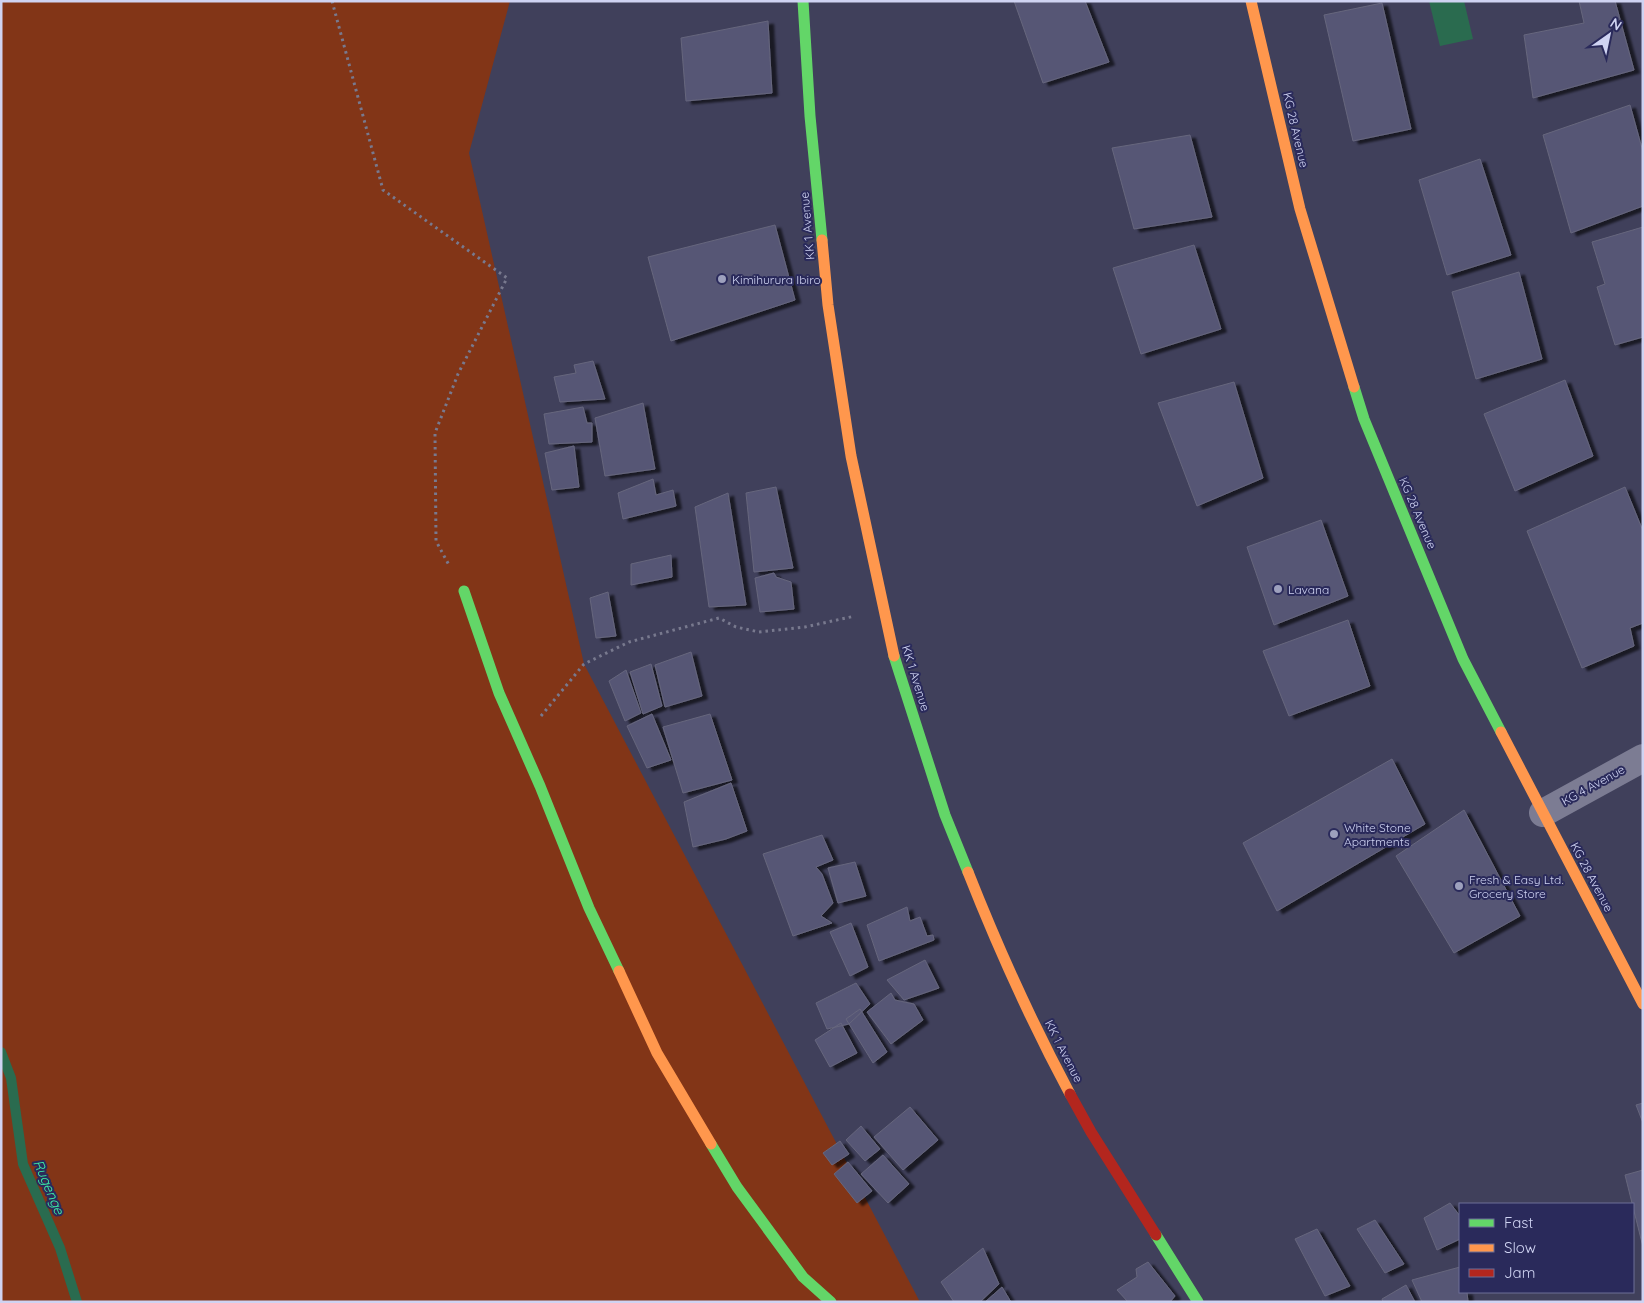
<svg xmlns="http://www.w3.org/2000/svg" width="1644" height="1303" font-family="Quicksand,sans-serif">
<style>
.green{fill:#823517}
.water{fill:#2a6b4f}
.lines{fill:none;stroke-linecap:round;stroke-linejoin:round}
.stream{stroke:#2a6b4f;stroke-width:10}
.building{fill:#575775;stroke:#66667d;filter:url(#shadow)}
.path{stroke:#78798e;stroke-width:3;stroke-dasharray:2.5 4;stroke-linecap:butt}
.street{stroke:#7c7c93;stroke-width:28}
.fast{stroke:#63d668;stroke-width:11}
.slow{stroke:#ff974d;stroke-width:11}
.jam{stroke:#b3261e;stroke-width:11}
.poi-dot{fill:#9da0bd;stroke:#2a2a5b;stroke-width:2}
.labels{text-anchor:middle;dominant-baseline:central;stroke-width:4;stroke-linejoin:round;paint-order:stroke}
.street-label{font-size:12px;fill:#cfd3f2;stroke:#2a2a5b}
.poi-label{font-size:12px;fill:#cfd3f2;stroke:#2a2a5b;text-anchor:start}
.water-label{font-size:14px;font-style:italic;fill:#3ef3a8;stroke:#2a2a5b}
</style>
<defs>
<filter id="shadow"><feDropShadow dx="5.5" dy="3" stdDeviation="1" flood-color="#0009"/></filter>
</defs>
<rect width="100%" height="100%" fill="#40405b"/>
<path class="green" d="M1 1H510L469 153 584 664 920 1302H1Z"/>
<path class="water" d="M1429 1H1464L1473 39 1440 46Z"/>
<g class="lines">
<path class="stream" d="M1 1052 11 1078 23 1164 60 1248 77 1302"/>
</g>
<path class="building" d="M1014 1H1085L1109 62 1043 83Z
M1579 1H1615L1634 70 1533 98 1524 35 1584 23Z
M1382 3 1411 129 1353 141 1324 15Z
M768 21 772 93 686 101 681 38Z
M1630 105 1643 152V206L1571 233 1543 135Z
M1190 135 1212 217 1134 229 1112 148Z
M1480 159 1511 255 1447 275 1419 180Z
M775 225 795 300 671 341 648 257Z
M1643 227V337L1615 345 1597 287 1605 284 1592 242Z
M1194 245 1221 329 1141 354 1113 268Z
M1519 272 1542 359 1476 379 1452 292Z
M593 361 605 399 560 402 554 377 576 373 574 365Z
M1565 380 1593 456 1515 491 1484 414Z
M1234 382 1263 478 1197 506 1158 403Z
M643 403 655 469 605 476 595 418Z
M583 407 587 423H592V442L549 444 544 414Z
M574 446 579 487 552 490 545 453Z
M653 479 656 495 673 490 676 506 623 519 618 493Z
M776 487 793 568 754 572 746 493Z
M1625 487 1643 531V623L1630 628 1634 646 1582 668 1527 531Z
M728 493 746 605 709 607 695 507Z
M1321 520 1348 596 1274 625 1247 547Z
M671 555 672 577 631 585V564Z
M774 573 776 577 791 582 794 609 760 612 755 578Z
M608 592 616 636 596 638 590 598Z
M1348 620 1370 686 1289 716 1263 651Z
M691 652 702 696 665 707 655 665Z
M651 664 662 706 643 714 630 672Z
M626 670 641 713 625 721 609 681Z
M652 714 671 760 647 768 627 726Z
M710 714 732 780 683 793 663 727Z
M1392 759 1425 824 1277 911 1243 843Z
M731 783 747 831 726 839 693 847 684 802Z
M1464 810 1520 916 1454 953 1396 856Z
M822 835 833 860 816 867 822 874 833 903 821 916 832 923 793 936 763 854Z
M855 862 866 896 838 903 828 868Z
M907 907 910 921 920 917 927 936 933 935 934 940 879 961 867 925Z
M851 923 868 967 850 976 830 932Z
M925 960 939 988 904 1000 887 980Z
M856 983 870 1004 849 1024 827 1029 816 1003Z
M891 993 895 1000 914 1004 923 1020 891 1044 867 1012Z
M860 1009 887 1052 873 1063 846 1019Z
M841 1023 857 1053 830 1067 815 1040Z
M1643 1103V1123L1636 1105Z
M910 1107 938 1140 903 1170 874 1137Z
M861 1126 880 1149 865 1161 846 1140Z
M840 1141 849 1154 832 1165 823 1153Z
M883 1155 909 1184 888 1203 861 1174Z
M848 1162 872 1191 857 1203 834 1174Z
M1643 1170V1247L1625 1175Z
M1450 1203 1460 1216V1239L1437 1250 1424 1218Z
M1375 1220 1404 1264 1385 1273 1357 1229Z
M1317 1229 1350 1286 1325 1296 1295 1239Z
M983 1248 999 1284 980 1302H954L941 1282Z
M1148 1262 1175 1296 1170 1302H1128L1117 1290 1137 1277 1136 1269Z
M1460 1267V1292H1467L1468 1302H1422L1412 1280Z
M1406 1285 1415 1302H1383L1382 1299Z
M1002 1287 1011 1302H985Z"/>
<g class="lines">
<path class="path" d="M332 1 383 190 507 278 458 374 435 433 436 541 450 567
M541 716 584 664 629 642 719 618 736 627 759 632 805 627 855 616"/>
<path class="street" d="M1543 813 1643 758"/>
<path class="fast" d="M803 1 810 116 822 240
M1354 387 1364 419 1463 659 1501 732
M464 591 499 693 540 786 589 908 619 971
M894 656 945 815 968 872
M711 1144 737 1187 803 1277 831 1302
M1156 1235 1198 1302"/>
<path class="slow" d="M1251 1 1300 209 1354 387
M822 240 828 305 851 456 894 656
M1501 732 1643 1004
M968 872C998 948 1032 1023 1070 1094
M619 971 657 1053 711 1144"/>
<path class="jam" d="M1070 1094 1091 1132 1156 1235"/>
</g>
<g class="poi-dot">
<circle cx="722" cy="279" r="5"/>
<circle cx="1278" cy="589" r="5"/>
<circle cx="1334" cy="834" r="5"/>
<circle cx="1459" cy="886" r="5"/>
</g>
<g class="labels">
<g class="street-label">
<text transform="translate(1296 130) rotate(77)">KG 28 Avenue</text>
<text transform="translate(807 226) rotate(-95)">KK 1 Avenue</text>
<text transform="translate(1418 513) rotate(67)">KG 28 Avenue</text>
<text transform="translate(916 678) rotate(73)">KK 1 Avenue</text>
<text transform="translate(1593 785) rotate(-29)">KG 4 Avenue</text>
<text transform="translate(1592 877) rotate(62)">KG 28 Avenue</text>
<text transform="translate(1064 1051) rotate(63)">KK 1 Avenue</text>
</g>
<g class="poi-label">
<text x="732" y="279">Kimihurura Ibiro</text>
<text x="1288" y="589">Lavana</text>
<text x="1344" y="827">White Stone<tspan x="1344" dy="14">Apartments</tspan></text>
<text x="1469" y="879">Fresh &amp; Easy Ltd.<tspan x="1469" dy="14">Grocery Store</tspan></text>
</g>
<g class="water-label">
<text transform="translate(49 1187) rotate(67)">Rugenge</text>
</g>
</g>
<rect width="1644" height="1303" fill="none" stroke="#cfd3f2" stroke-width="5"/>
<rect x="1459" y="1203" width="175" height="90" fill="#2a2a5b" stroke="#6c6e97"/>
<rect x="1469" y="1219" width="25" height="8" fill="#63d668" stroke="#6c6e97"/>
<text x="1504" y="1228" font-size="15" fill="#cfd3f2">Fast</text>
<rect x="1469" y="1244" width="25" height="8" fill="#ff974d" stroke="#6c6e97"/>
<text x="1504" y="1253" font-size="15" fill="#cfd3f2">Slow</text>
<rect x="1469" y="1269" width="25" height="8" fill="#b3261e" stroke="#6c6e97"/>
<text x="1504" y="1278" font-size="15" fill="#cfd3f2">Jam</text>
<g transform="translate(1609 35) rotate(33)" stroke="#2a2a5b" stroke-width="4" paint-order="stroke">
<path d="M0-4L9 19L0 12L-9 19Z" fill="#cfd3f2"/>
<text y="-8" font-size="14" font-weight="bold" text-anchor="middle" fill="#cfd3f2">N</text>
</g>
</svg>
